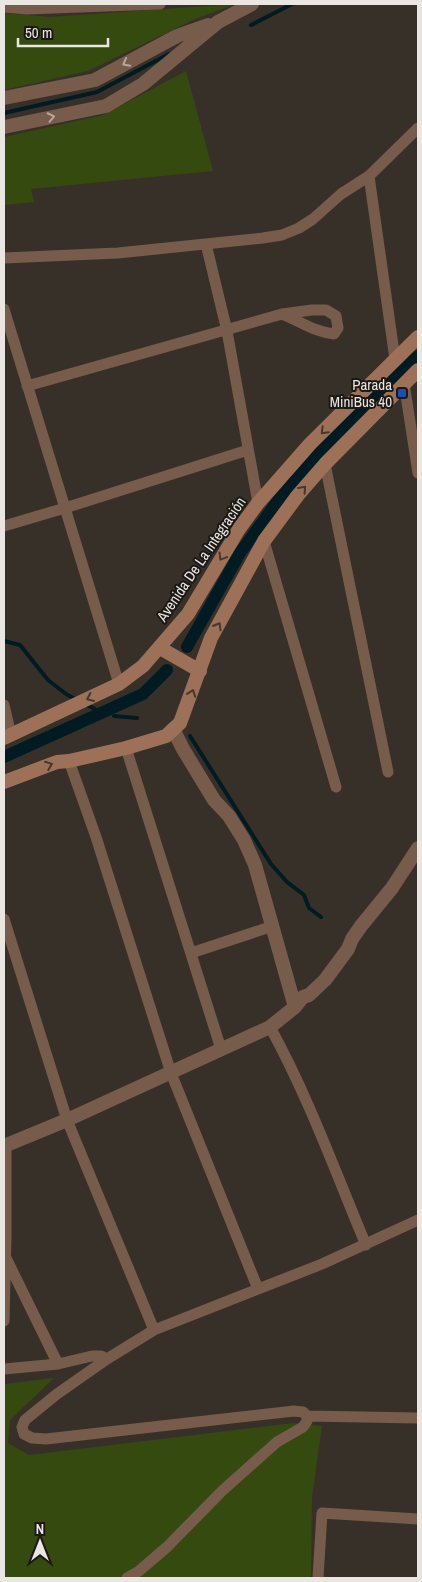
<svg xmlns="http://www.w3.org/2000/svg" width="422" height="1582" font-family="'Archivo Narrow',sans-serif">
<style>
.grass{fill:#354a0f}
.lines{fill:none;stroke-linecap:round;stroke-linejoin:round}
.stream{stroke:#001b21;stroke-width:4}
.canal{stroke:#001b21;stroke-width:12}
.minor{stroke:#775b4b;stroke-width:11}
.tertiary{stroke:#775b4b;stroke-width:14}
.secondary{stroke:#9d7158;stroke-width:14}
.oneway{stroke:#b6a79e}
.oneway2{stroke:#48372c}
.transit-dot{fill:#1a4fb4;stroke:#1b1815;stroke-width:2}
.labels{text-anchor:middle;dominant-baseline:central;stroke-width:4;stroke-linejoin:round;paint-order:stroke}
.poi-label{font-size:15px;fill:#eae6e1;stroke:#1b1815;text-anchor:end}
.street-label{font-size:15px;fill:#eae6e1;stroke:#1b1815}
</style>
<rect width="100%" height="100%" fill="#373028"/>
<path class="grass" d="M235 4 195 19 88 71 4 90V13L50 17Z
M186 71 213 171 31 189 34 202 4 205V137L103 115Z
M54 1378 10 1420 8 1443 29 1455 294 1423 322 1426 312 1497 311 1578H4V1384Z"/>
<g class="lines">
<path class="stream" d="M251 25 292 4
M4 113 97 92 169 54
M4 641 20 645 48 680 66 694 77 700
M85 704 95 709
M114 716 137 718
M190 736 271 864 287 882 304 895 309 908 321 917"/>
<path class="canal" d="M187 647 240 553 277 502 327 444 418 356
M4 757 143 694 167 670"/>
<path class="minor" d="M4 7 27 9 160 4
M369 176 395 359
M206 244 227 331 258 503
M4 258 118 253 263 238 282 235 299 228 313 219 341 194 369 176 418 128
M4 309 119 684
M404 383 418 473
M27 386 282 314 312 310H326L336 316 338 328 334 334C314 332 300 321 282 314
M325 464 388 772
M4 526 65 508 248 450
M264 541 336 787
M4 705 11 735
M126 748 221 1049
M69 761 96 837 171 1073 258 1289
M4 919 67 1120 154 1330
M191 953 273 926
M270 1027C308 1096 335 1171 366 1245
M6 1258 58 1364
M4 1321 6 1237V1145
M4 1369 58 1364 92 1356H101L107 1359
M307 1416 418 1418
M127 1578 139 1571 167 1547 222 1491 277 1442 303 1427 307 1421V1416L303 1412 294 1411 46 1439 32 1438 24 1434 22 1427 25 1420 57 1394 107 1359 154 1330 322 1264 418 1220
M318 1578 322 1513 418 1519"/>
<path class="tertiary" d="M4 98 95 80 177 36 208 25
M4 127 106 106 143 84 218 22 252 4
M173 729 183 749 214 800 229 816 244 840 255 865 295 1007
M4 1146 67 1120 270 1027 295 1007 303 997 309 995 325 980 348 949 352 939 361 926 392 888 418 848"/>
<path class="secondary" d="M160 648 200 671
M4 738 119 684 143 666 188 614 239 529 258 503 310 444 418 337
M4 782 57 762 69 761 126 748 166 736 180 723 211 638 264 541 298 495 325 464 418 370"/>
</g>
<defs><path id="oneway-chevron" d="M-2-3.5L2.5 0L-2 3.5" fill="none" stroke-width="1.6" stroke-linecap="round" stroke-linejoin="round" transform="scale(1.25)"/></defs>
<g class="oneway">
<use href="#oneway-chevron" transform="translate(126 63) rotate(152)"/>
<use href="#oneway-chevron" transform="translate(51 117) rotate(-12)"/>
</g>
<g class="oneway2">
<use href="#oneway-chevron" transform="translate(324 431) rotate(135)"/>
<use href="#oneway-chevron" transform="translate(303 489) rotate(-48)"/>
<use href="#oneway-chevron" transform="translate(222 557) rotate(121)"/>
<use href="#oneway-chevron" transform="translate(218 626) rotate(-60)"/>
<use href="#oneway-chevron" transform="translate(192 693) rotate(-70)"/>
<use href="#oneway-chevron" transform="translate(90 698) rotate(155)"/>
<use href="#oneway-chevron" transform="translate(49 765) rotate(-21)"/>
</g>
<rect class="transit-dot" x="397" y="388" width="10" height="10" rx="2.5"/>
<g class="labels">
<g class="poi-label">
<text x="392" y="384">Parada<tspan x="392" dy="17">MiniBus 40</tspan></text>
</g>
<g class="street-label">
<text transform="translate(201 559) rotate(-56)">Avenida De La Integración</text>
</g>
</g>
<rect width="422" height="1582" fill="none" stroke="#eae6e1" stroke-width="10"/>
<g transform="translate(40 1542)" stroke="#1b1815" stroke-width="4" paint-order="stroke">
<path d="M0-4L9 19L0 12L-9 19Z" fill="#eae6e1"/>
<text y="-8" font-size="14" font-weight="bold" text-anchor="middle" fill="#eae6e1">N</text>
</g>
<path d="M18 38v8h90v-8" fill="none" stroke="#eae6e1" stroke-width="2.5"/>
<text x="25" y="38" font-size="15" fill="#eae6e1" stroke="#1b1815" stroke-width="4" paint-order="stroke">50 m</text>
</svg>
